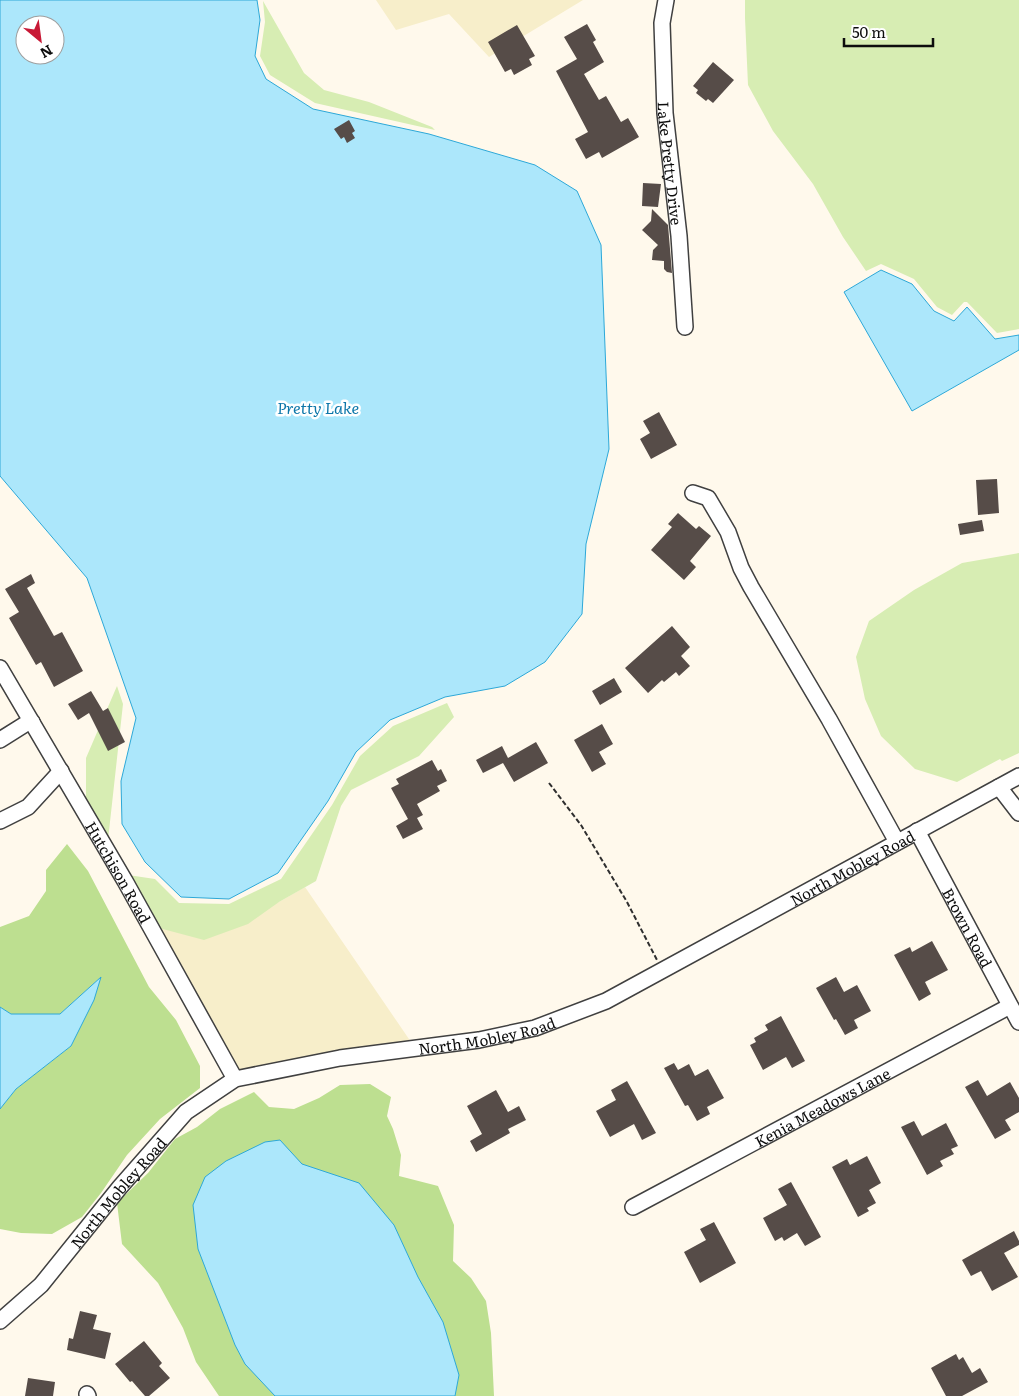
<svg xmlns="http://www.w3.org/2000/svg" width="1019" height="1396" font-family="Literata,serif">
<style>
.farmland{fill:#f7eeca}
.green{fill:#d7edb3}
.forest{fill:#bddf90}
.water{fill:#ace7fb;stroke:#2da8d8;fill-rule:evenodd}
.building{fill:#564c48}
.lines{fill:none;stroke-linecap:round;stroke-linejoin:round}
.minor-casing{stroke:#404040;stroke-width:18}
.path{stroke:#2f2f2f;stroke-width:2;stroke-dasharray:5 2.5;stroke-linecap:butt}
.minor{stroke:#fff;stroke-width:15}
.labels{text-anchor:middle;dominant-baseline:central;stroke-width:5;stroke-linejoin:round;paint-order:stroke}
.street-label{font-size:15px;fill:#0d0d0d;stroke:#fff}
.water-label{font-size:16px;font-style:italic;fill:#0c76a9;stroke:#fff}
</style>
<rect width="100%" height="100%" fill="#fff9ec"/>
<path class="farmland" d="M376 0H583L489 57 449 14 396 30Z
M305 887 411 1042 238 1071 159 928 279 902Z"/>
<path class="green" d="M745 0H1019V329L997 333 967 302H964L952 315 937 307 914 279 881 264 866 271 843 237 813 184 773 131 748 85 745 18Z
M263 1 304 73 324 90 369 102 432 127 435 130 315 103 270 75 260 56 265 22Z
M1019 553V753L1002 761 1000 759 957 782 915 769 881 736 865 699 856 657 869 621 914 590 962 563Z
M117 686 123 704 108 840 86 803V758Z
M447 703 454 717 419 756 351 790 341 806 316 881 279 902 248 924 204 940 159 928 128 875 155 879 179 903 229 904 281 879 332 805 360 756 393 726Z"/>
<path class="forest" d="M67 844 88 871 149 987 176 1020 200 1066V1088L160 1119 127 1155 101 1193 82 1217 52 1234 21 1233 0 1229V1109L16 1089 71 1046 100 978 60 1014H11L0 1007V927L29 916 46 891V870Z
M370 1084 391 1097 387 1116 393 1129 401 1155 399 1176 438 1186 454 1225 453 1261 471 1278 486 1301 491 1333 494 1396H219L196 1362 183 1328 158 1283 122 1244 117 1203 148 1173 175 1139 197 1127 220 1109 254 1092 269 1107 294 1109 319 1098 340 1085Z"/>
<path class="water" d="M0 0H257L260 20 255 56 266 79 313 109 429 134 535 165 577 191 601 245 609 449 586 544 582 614 545 662 505 686 445 697 390 720 356 752 328 801 278 873 229 899 181 897 145 862 122 824 121 781 136 718 87 578 0 476ZM25 25H55V55H25Z
M881 270 912 284 934 311 954 321 967 307 995 339 1019 335V350L912 411 844 292Z
M101 977 94 1000 71 1046 16 1089 0 1109V1007L11 1014H60Z
M280 1140 302 1164 359 1183 394 1225 418 1277 443 1322 459 1375 455 1396H275L245 1364 235 1345 198 1249 193 1205 205 1177 226 1161 265 1142Z"/>
<path class="building" d="M587 24 596 40 593 42 604 62 584 74 599 100 606 96 621 122 628 118 639 137 602 158 599 152 586 159 575 139 588 132 556 71 577 59 564 37Z
M517 25 535 56 529 59 532 65 514 75 511 69 505 72 488 42Z
M713 62 734 80 713 103 708 99 706 101 696 93 698 90 693 86Z
M349 120 355 131 352 133 355 138 347 143 344 137 341 139 334 129Z
M643 183 661 184 658 207 642 206Z
M652 209 668 225 672 273 667 272 664 269V261L652 260 653 250 658 245 642 230 651 221Z
M659 412 677 445 651 459 640 439 650 433 643 421Z
M997 479 999 513 978 515 976 480Z
M678 513 696 529 699 526 711 536 690 561 696 567 684 580 651 550 672 527 668 524Z
M982 520 984 531 960 535 958 524Z
M31 574 35 583 27 588 54 636 62 632 83 671 54 687 41 662 36 665 9 618 19 612 5 589Z
M672 626 690 647 681 656 690 666 679 676 676 672 664 682 662 680 648 693 625 668Z
M614 678 622 692 600 705 592 691Z
M91 691 103 711 108 708 125 742 108 751 89 713 78 720 68 704Z
M602 724 613 744 599 752 606 764 592 772 574 740Z
M536 742 548 763 514 782 503 763 483 773 476 760 502 746 508 758Z
M432 760 438 771 441 769 447 781 437 786 440 791 417 804 423 815 417 818 423 829 403 839 396 826 408 819 391 788 399 784 396 779Z
M932 941 948 970 925 982 931 994 919 1001 894 955 910 947 912 952Z
M836 977 844 992 857 985 871 1011 854 1020 858 1028 845 1035 836 1019 834 1020 816 988Z
M781 1016 805 1061 792 1068 786 1057 763 1070 750 1045 756 1042 754 1038 768 1030 765 1025Z
M674 1063 678 1070 689 1064 695 1076 708 1069 724 1098 707 1107 710 1114 697 1121 688 1105 685 1106 664 1068Z
M978 1080 987 1096 1010 1082 1019 1098V1112L1005 1120 1011 1130 995 1139 965 1087Z
M627 1081 656 1133 642 1140 634 1124 610 1137 596 1111 616 1100 611 1090Z
M496 1090 508 1112 519 1106 526 1120 508 1129 510 1133 476 1152 470 1141 482 1134 467 1106Z
M914 1121 922 1136 946 1123 958 1146 951 1149 954 1154 940 1161 943 1166 927 1175 901 1127Z
M867 1156 881 1183 869 1190 876 1203 867 1208 869 1211 858 1217 832 1167 847 1159 850 1165Z
M791 1182 821 1237 805 1246 797 1233 784 1241 782 1237 775 1241 763 1218 787 1205 778 1189Z
M714 1222 736 1263 700 1283 684 1252 706 1240 700 1229Z
M1014 1231 1019 1241V1245L1004 1253 1018 1277 992 1291 981 1271 971 1276 962 1260Z
M80 1311 97 1315 93 1329 111 1333 105 1359 67 1350 69 1338 73 1339Z
M144 1341 162 1363 159 1366 170 1378 149 1396H145L132 1381 130 1382 115 1364Z
M956 1354 959 1360 963 1357 972 1373 980 1368 988 1382 962 1396H946L931 1368Z
M28 1378 55 1382 53 1396H25Z"/>
<g class="lines">
<g class="minor-casing">
<g id="minor">
<path id="s1" d="M666 0 662 23 665 113 679 236 685 327"/>
<path d="M693 493 708 498 728 532 741 568 751 587 829 719 897 842"/>
<path id="s2" d="M0 668 125 881 235 1079"/>
<path d="M0 740 27 723 32 722"/>
<path d="M999 787 1019 813"/>
<path d="M0 821 28 807 61 771"/>
<path id="s3" d="M917 831 1019 1022"/>
<path id="s4" d="M633 1207 1010 1006"/>
<path id="s5" d="M0 1321 41 1285 120 1187 186 1112 235 1079 340 1058 479 1040 535 1028 606 1001 1019 776"/>
<path d="M87 1394 88 1396"/>
</g>
</g>
<path class="path" d="M549 783 581 825 627 902 657 960"/>
<use href="#minor" class="minor"/>
</g>
<g class="labels">
<g class="street-label">
<text stroke="none"><textPath href="#s1" startOffset="164">Lake Pretty Drive</textPath></text>
<text stroke="none"><textPath href="#s5" startOffset="1000">North Mobley Road</textPath></text>
<text stroke="none"><textPath href="#s2" startOffset="236">Hutchison Road</textPath></text>
<text stroke="none"><textPath href="#s3" startOffset="109">Brown Road</textPath></text>
<text stroke="none"><textPath href="#s5" startOffset="595">North Mobley Road</textPath></text>
<text stroke="none"><textPath href="#s4" startOffset="214">Kenia Meadows Lane</textPath></text>
<text stroke="none"><textPath href="#s5" startOffset="175">North Mobley Road</textPath></text>
</g>
<g class="water-label">
<text x="318" y="407">Pretty Lake</text>
</g>
</g>
<g transform="translate(40 40) rotate(151)"><circle r="24" fill="#ffffff" stroke="#9e9e9e"/>
<path d="M0-4L9 19L0 12L-9 19Z" fill="#c81936"/>
<text y="-8" font-size="14" font-weight="bold" text-anchor="middle" fill="#0d0d0d">N</text>
</g>
<path d="M844 38v8h89v-8" fill="none" stroke="#0d0d0d" stroke-width="2.5"/>
<text x="852" y="38" font-size="15" fill="#0d0d0d" stroke="#ffffff" stroke-width="4" paint-order="stroke">50 m</text>
</svg>
